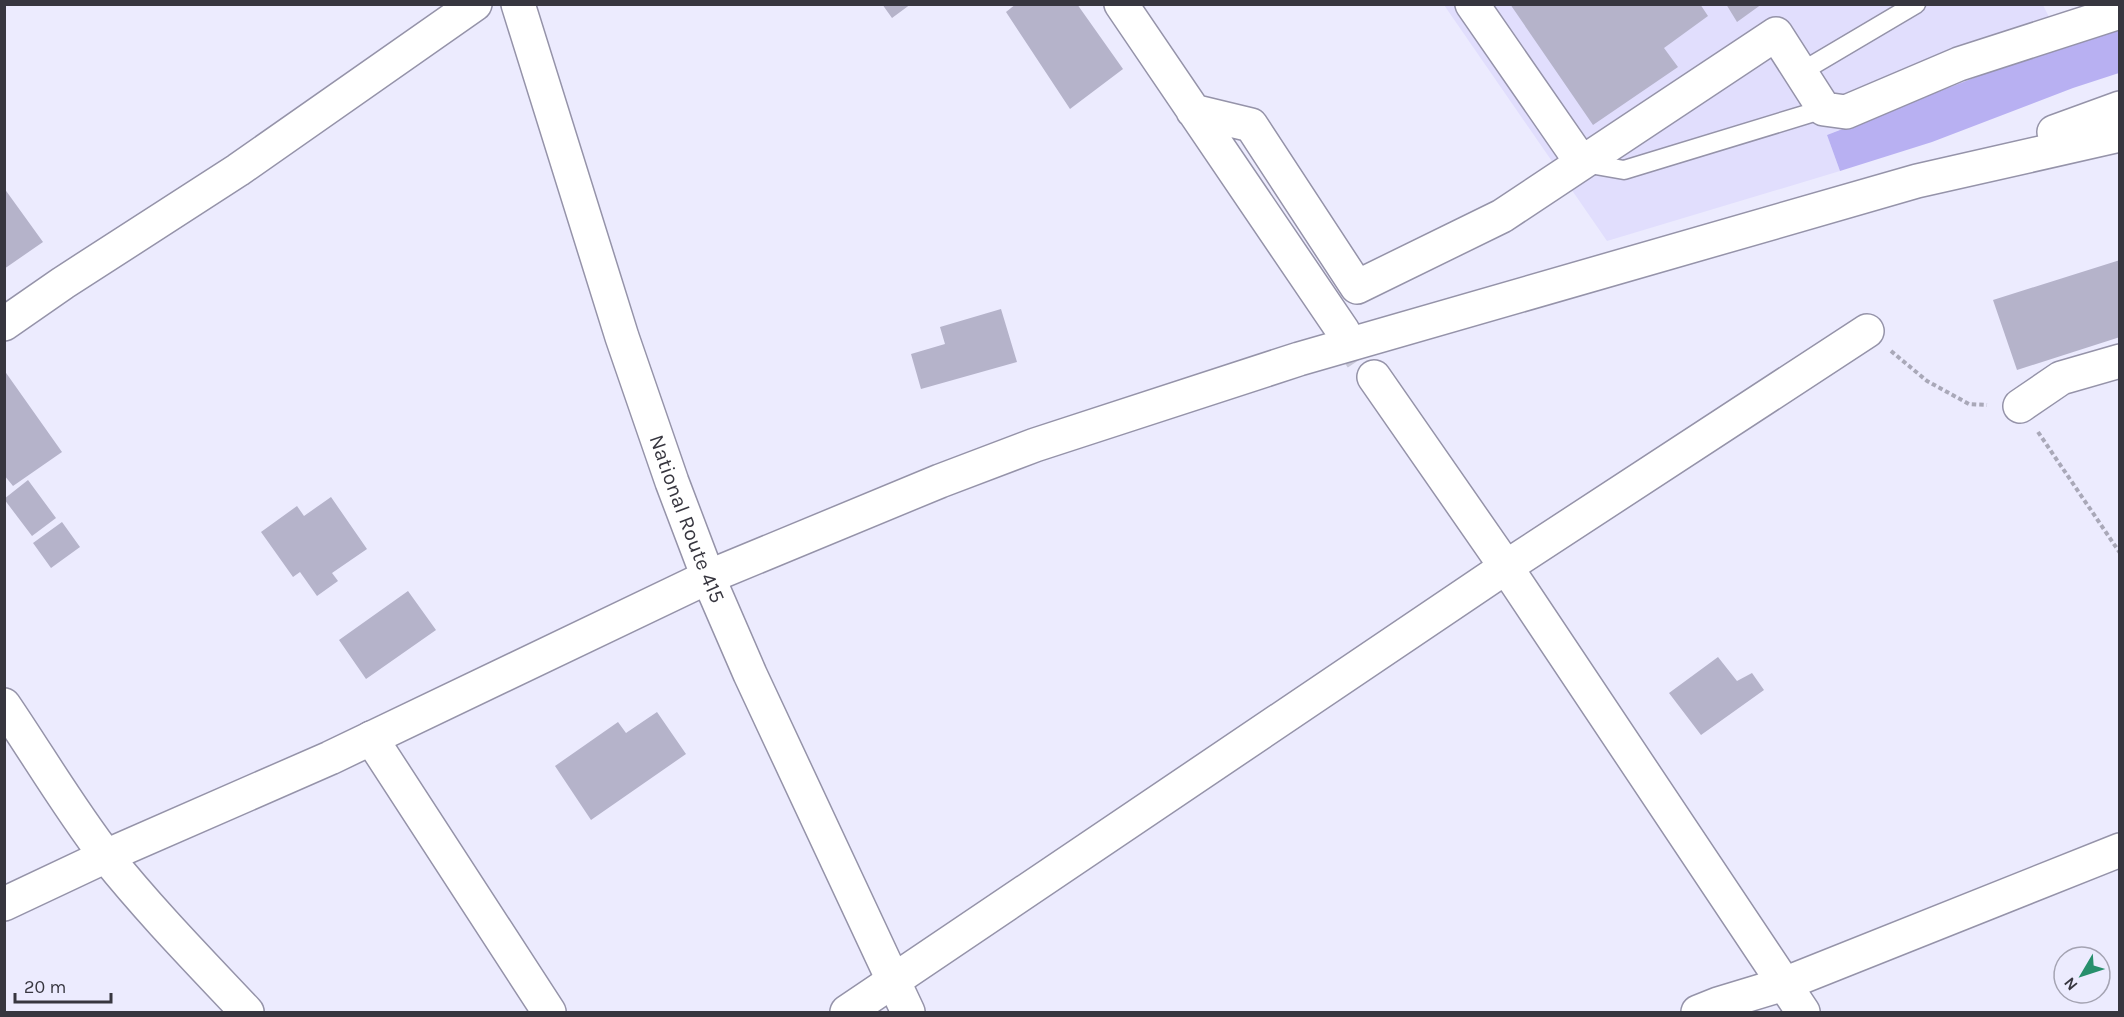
<svg xmlns="http://www.w3.org/2000/svg" width="2124" height="1017" font-family="Karla,sans-serif">
<style>
.built{fill:#e1defd}
.green{fill:#b8b0f2}
.building{fill:#b5b3ca}
.lines{fill:none;stroke-linecap:round;stroke-linejoin:round}
.street-tunnel{stroke:#c8c7d8;stroke-width:33;stroke-dasharray:33 16;stroke-linecap:butt}
.lane-casing{stroke:#9593a9;stroke-width:21}
.street-casing{stroke:#9593a9;stroke-width:36}
.secondary-casing{stroke:#9593a9;stroke-width:36}
.highway-casing{stroke:#9593a9;stroke-width:36}
.path{stroke:#a9a8b8;stroke-width:4;stroke-dasharray:4.5 3;stroke-linecap:butt}
.lane{stroke:#fff;stroke-width:18}
.street{stroke:#fff;stroke-width:33}
.secondary{stroke:#fff;stroke-width:33}
.highway{stroke:#fff;stroke-width:33}
.labels{text-anchor:middle;dominant-baseline:central;stroke-width:4.5;stroke-linejoin:round;paint-order:stroke}
.street-label{font-size:21px;fill:#37363f;stroke:#ecebfe}
</style>
<rect width="100%" height="100%" fill="#ecebfe"/>
<path class="built" d="M1444 5H2043L2063 45 1928 93 1827 135 1840 171 1607 241Z"/>
<path class="green" d="M2119 26V73L2073 88 1932 142 1840 171 1827 135 2071 40Z"/>
<path class="building" d="M882 4H911L892 18Z
M1016 4H1077L1123 69 1070 109 1006 12Z
M1510 4H1700L1708 16 1664 48 1678 67 1593 125Z
M1726 4H1762L1737 22Z
M4 188 43 242 4 269Z
M2120 260V337L2017 370 1993 300Z
M1001 309 1017 362 921 389 911 354 945 344 940 327Z
M4 370 62 452 13 486 4 475Z
M28 480 56 518 32 536 4 499Z
M331 497 367 549 332 573 338 581 317 596 300 572 293 577 261 532 297 506 304 516Z
M62 522 80 547 51 568 33 543Z
M408 591 436 630 366 679 339 640Z
M1718 657 1737 681 1752 673 1764 690 1701 735 1669 693Z
M657 712 686 754 591 820 555 766 618 722 626 733Z"/>
<g class="lines">
<path class="street-tunnel" d="M1343 331 1374 377"/>
<g class="lane-casing">
<path id="lane" d="M1801 72 1916 4
M1584 163 1624 170 1824 109"/>
</g>
<g class="street-casing">
<path id="street" d="M1121 4 1343 331
M1472 4 1582 163
M1193 111 1251 125 1357 287 1502 216 1776 34 1824 109 1846 112 1959 64 2120 12
M4 324 63 283 238 170 475 4
M1374 377 1506 567 1803 1012
M2020 406 2061 378 2120 361
M371 738 549 1012
M847 1012 1506 567 1867 331
M1698 1012 1718 1004 1784 984 2120 850"/>
</g>
<g class="secondary-casing">
<path id="secondary" d="M4 705C38 755 69 808 106 856 150 911 199 961 247 1012
M4 904 106 856 330 758 708 577"/>
</g>
<g class="highway-casing">
<g id="highway">
<path id="s1" d="M518 4 622 337 672 482 708 577 750 674 908 1012"/>
<path d="M2054 132 2120 108"/>
<path d="M708 577 940 481 1035 445 1299 359 1917 181 2120 135"/>
</g>
</g>
<path class="path" d="M1891 351 1927 381 1969 404 1987 405
M2038 432 2120 553"/>
<use href="#lane" class="lane"/>
<use href="#street" class="street"/>
<use href="#secondary" class="secondary"/>
<use href="#highway" class="highway"/>
</g>
<g class="labels">
<g class="street-label">
<text stroke="none"><textPath href="#s1" startOffset="542">National Route 415</textPath></text>
</g>
</g>
<rect width="2124" height="1017" fill="none" stroke="#37363f" stroke-width="12"/>
<g transform="translate(2082 975) rotate(231)"><circle r="28" fill="#ecebfe" stroke="#a4a3b2" stroke-width="1.5"/>
<path d="M0-4.5L10 22L0 15L-10 22Z" fill="#278f6c"/>
<text y="-9" font-size="16" font-weight="bold" text-anchor="middle" fill="#37363f">N</text>
</g>
<path d="M15 993v9h96v-9" fill="none" stroke="#37363f" stroke-width="3"/>
<text x="24" y="993" font-size="18" fill="#37363f" stroke="#ecebfe" stroke-width="4.5" paint-order="stroke">20 m</text>
</svg>
